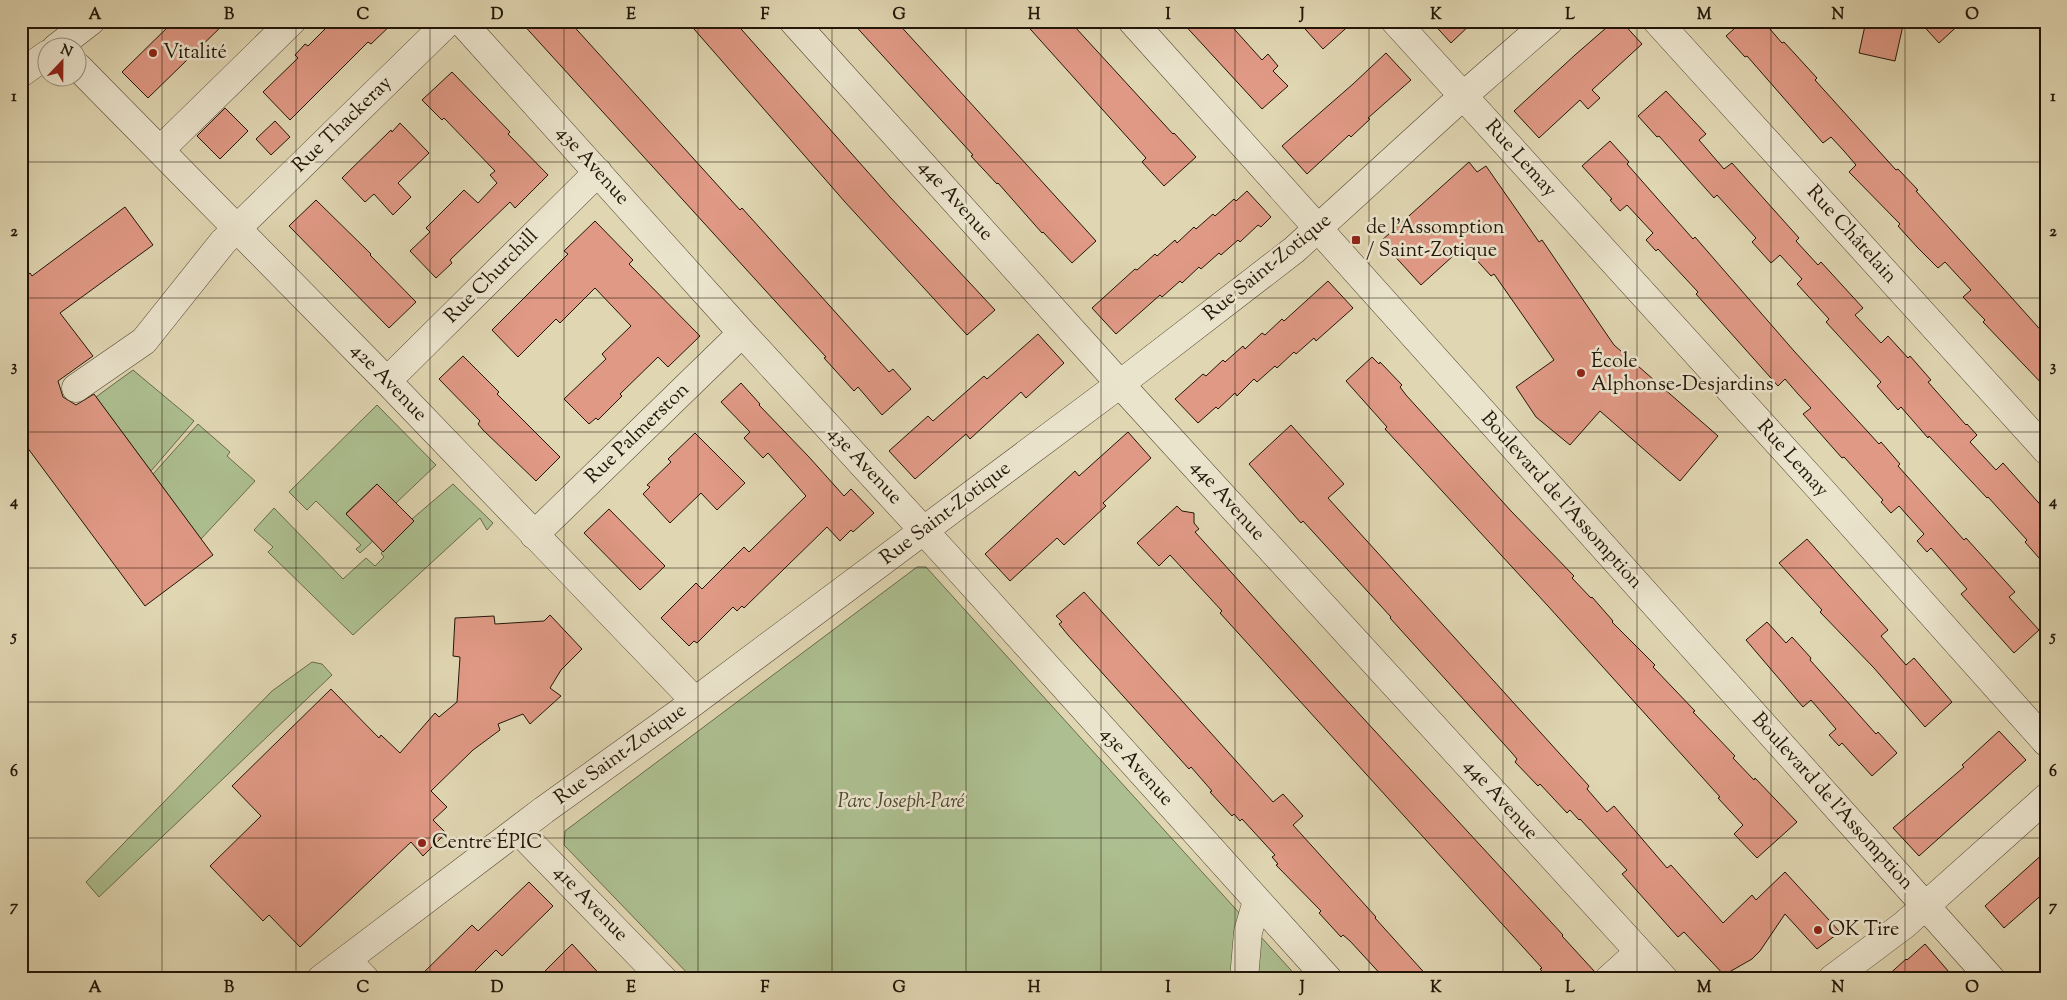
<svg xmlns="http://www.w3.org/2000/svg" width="2067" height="1000" font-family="'Sorts Mill Goudy',serif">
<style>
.green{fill:#adbf90;stroke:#686a4c}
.building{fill:#e09985;stroke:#221608}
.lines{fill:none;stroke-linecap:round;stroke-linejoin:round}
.minor-casing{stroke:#524632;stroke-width:29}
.minor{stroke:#ebe4cd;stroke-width:28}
.grid{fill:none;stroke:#221608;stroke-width:1;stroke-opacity:0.55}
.poi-dot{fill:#8f2418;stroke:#ebe4cd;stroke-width:2}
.labels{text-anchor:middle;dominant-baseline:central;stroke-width:5;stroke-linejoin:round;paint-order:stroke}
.poi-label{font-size:20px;fill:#221608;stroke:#ebe4cd;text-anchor:start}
.street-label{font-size:20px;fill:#221608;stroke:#ebe4cd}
.park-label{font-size:20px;font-style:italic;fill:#4c4931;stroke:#ebe4cd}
.neatline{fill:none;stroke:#221608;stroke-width:2}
.grid-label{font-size:16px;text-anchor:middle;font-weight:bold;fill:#221608}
</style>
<rect width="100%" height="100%" fill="#e0d6b2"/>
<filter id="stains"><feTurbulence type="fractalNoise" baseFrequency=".004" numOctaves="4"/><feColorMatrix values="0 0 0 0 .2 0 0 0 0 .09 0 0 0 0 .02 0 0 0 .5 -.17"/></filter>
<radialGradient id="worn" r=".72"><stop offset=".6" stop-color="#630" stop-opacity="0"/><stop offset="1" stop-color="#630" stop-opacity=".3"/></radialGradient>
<path class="green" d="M133 370 194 421 151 471 96 397Z
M377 405 436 465 396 503 377 484 346 513 373 541 360 553 356 549 361 545 316 501 307 510 289 492Z
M198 424 230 452 227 456 255 481 201 539 153 474Z
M453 484 493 523 487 530 480 518 353 635 268 552 273 547 254 530 274 508 343 579 366 558 375 566 384 557 381 553 413 521 412 519Z
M917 567H926L1299 979H693L564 845 565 831Z
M312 662 322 664 332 675 99 897 86 882 272 691Z"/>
<path class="building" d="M174 21H227L148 98 122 72Z
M333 21H395L371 44 368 42 290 120 263 92 298 58 295 55 305 44 308 46Z
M520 21H569L740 210 742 208 889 372 893 369 911 389 882 415 858 387 854 391 824 358 826 357Z
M687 21H734L890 197 995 310 967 335 845 202Z
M851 21H896L1096 241 1072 263 1043 232 1042 233 998 183 997 184 971 156 973 155Z
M1023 21H1067L1073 29 1075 27 1173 134 1174 133 1196 157 1164 186 1142 162 1146 158Z
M1181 21H1227L1262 60 1268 54 1278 66 1273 71 1288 86 1262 109Z
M1298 21H1354L1323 49Z
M1431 21H1474L1451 43Z
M1614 21H1621L1642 44 1592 90 1600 98 1588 109 1580 100 1539 138 1514 111 1575 55Z
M1743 21H1763L1782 43 1784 42 1817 78 1815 80 1896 170 1898 169 1918 190 1916 191 2046 336V388L1983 322 1985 320 1963 297 1971 290 1945 262 1938 268 1917 247 1898 226 1900 224 1849 172 1856 165 1844 151 1831 137 1823 143 1747 56 1745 57 1726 36Z
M1866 21H1904L1895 61 1859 53Z
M1919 21H1963L1939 43Z
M1386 53 1411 80 1368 118 1370 119 1351 137 1349 135 1307 174 1282 146 1353 84Z
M452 72 510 132 508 134 548 175 515 208 510 202 450 260 452 263 436 278 410 251 430 232 426 228 464 190 478 203 497 183 490 175 495 171 444 118 442 120 422 100Z
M1666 91 1706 134 1699 140 1724 169 1732 163 1799 238 1796 241 1818 265 1821 262 1863 308 1855 315 1881 343 1888 336 1908 358 1910 356 1931 380 1928 382 1966 425 1967 424 1977 435 1970 442 1996 470 2003 463 2046 511V566L2025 542 2027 540 1988 497 1987 498 1929 436 1928 438 1901 407 1898 410 1877 386 1881 382 1826 322 1829 319 1797 284 1802 279 1780 255 1771 263 1752 242 1756 238 1717 195 1714 198 1659 136 1657 137 1638 116Z
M225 108 248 131 220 159 197 136Z
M275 121 290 137 271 155 256 139Z
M400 123 429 153 398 183 411 197 393 215 374 194 365 202 342 178 391 130 392 132Z
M1610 141 1629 162 1627 164 1693 239 1695 237 1794 351 1879 444 1881 442 1900 464 1898 466 1964 540 1966 538 2015 592 2009 597 2039 630 2014 653 1961 594 1967 589 1931 548 1927 552 1917 541 1924 534 1899 506 1891 513 1881 502 1883 500 1844 457 1842 458 1803 414 1811 408 1798 394 1785 379 1778 386 1696 294 1698 292 1658 249 1656 251 1646 240 1653 233 1627 205 1620 211 1610 200 1612 199 1582 166Z
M1469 162 1477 172 1486 166 1539 242 1542 240 1614 345 1718 436 1680 481 1600 411 1570 445 1536 417 1516 387 1554 360 1494 274 1491 276 1464 246 1421 285 1381 241Z
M1247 191 1271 217 1261 227 1258 225 1240 242 1238 240 1221 255 1219 253 1201 269 1199 267 1182 283 1180 281 1162 297 1160 295 1116 334 1092 308 1135 269 1137 270 1155 254 1157 256 1175 240 1177 243 1194 227 1196 229 1213 214 1215 216 1234 199 1236 201Z
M316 200 371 254 370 255 416 302 389 328 289 226Z
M125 207 153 245 60 313 93 356 58 381 63 397 76 405 94 394 213 555 145 606 21 439V280L30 273 32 276Z
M595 221 633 260 629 264 700 336 668 367 658 357 620 394 622 396 598 420 596 418 589 424 564 399 606 359 602 354 631 326 595 288 560 323 556 319 518 357 492 330 568 254 564 251Z
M1328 281 1353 308 1316 341 1314 338 1296 354 1294 352 1277 368 1275 366 1257 382 1254 379 1237 396 1235 393 1218 409 1216 407 1198 423 1175 399 1203 374 1206 376 1223 360 1225 362 1243 346 1245 349 1262 333 1265 335 1282 319 1284 321Z
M1038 334 1064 363 1026 398 1021 392 970 439 966 434 915 479 889 451 928 416 933 421 984 376 987 379Z
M463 356 499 392 497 394 560 457 536 481 483 430 478 424 480 421 439 379Z
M1372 357 1379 364 1380 362 1402 385 1400 387 1406 395 1511 511 1574 576 1572 578 1591 598 1592 597 1613 621 1612 622 1655 665 1653 667 1695 711 1693 712 1735 756 1733 758 1754 780 1755 778 1797 822 1757 858 1734 834 1743 825 1718 798 1720 797 1548 606 1385 429 1387 427 1346 381Z
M741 383 760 404 759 405 809 457 844 496 851 489 874 513 853 532 851 530 840 541 827 527 744 608 742 606 737 611 733 607 697 643 694 641 689 646 661 618 696 583 702 589 744 547 749 552 806 496 768 453 763 458 744 438 750 432 721 402Z
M1291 425 1344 484 1328 498 1589 786 1587 789 1607 812 1614 806 1667 868 1671 865 1723 923 1752 895 1756 900 1785 872 1840 932 1817 949 1785 914 1760 951 1752 959 1724 975 1684 932 1678 937 1622 874 1627 870 1580 819 1579 820 1570 810 1567 813 1540 784 1538 786 1515 762 1517 759 1512 753 1390 618 1391 617 1303 521 1301 523 1249 464Z
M1128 432 1151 458 1103 503 1106 506 1064 545 1057 538 1010 581 985 554 1075 471 1079 476Z
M695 433 745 483 717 510 701 493 670 523 643 494 650 487 647 485 671 462 668 459Z
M377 484 414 521 383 552 346 514Z
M1177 506 1182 511 1194 513V523L1199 529 1195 532 1339 692 1563 935 1562 936 1595 972 1594 979H1549L1540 969 1542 968 1220 613 1222 611 1170 555 1159 566 1137 543Z
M609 509 665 566 640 590 584 533Z
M1807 539 1888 630 1881 636 1906 665 1914 658 1952 702 1925 727 1874 668 1820 612 1822 610 1779 563Z
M1084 592 1273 802 1283 794 1303 816 1293 825 1376 917 1375 918 1430 979H1385L1350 941 1343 935 1341 937 1319 913 1321 911 1276 865 1278 864 1272 857 1275 855 1242 819 1240 821 1234 814 1232 816 1210 792 1212 791 1191 767 1189 769 1068 635 1059 624 1062 622 1056 616Z
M550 615 582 649 561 670 550 688 561 696 530 724 523 714 498 724 500 730 473 750 431 791 447 807 433 820 446 833 423 856 411 842 300 947 269 915 263 921 210 866 261 816 232 786 331 689 379 738 381 735 400 753 435 713 439 717 457 702 460 657 453 656 455 618 494 616 495 624 544 621Z
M1767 622 1786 643 1792 637 1811 658 1810 660 1876 734 1878 732 1897 753 1872 776 1842 743 1839 746 1829 735 1836 729 1811 700 1803 707 1746 640Z
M1999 731 2026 760 1919 856 1893 828 1964 767 1962 765Z
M2046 851V891L2004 928 1985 906Z
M529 882 553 906 502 956 496 950 467 979H417L472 925 478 931Z
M572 944 604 979H537Z
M1925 944 1955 979H1884L1906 959 1907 960Z"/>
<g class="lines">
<g class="minor-casing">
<path id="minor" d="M461 21 742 333 946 555 1328 979
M793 21 1120 384 1664 979
M1132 21 1991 979
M1395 21 1823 492 2046 742
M1657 21 2046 450
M56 48 91 21
M78 67 387 381 695 701
M21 73 48 54
M160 150 292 21
M387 381 598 172
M76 388 144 341 223 242 449 21
M534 535 742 333
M518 830 663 979
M347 960 365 979
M321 979 544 810 679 713 1120 384 1294 250 1463 96 1549 21
M1244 979 1248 932 1257 901
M1609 979 1639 952
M1832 979 1904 925 2046 798"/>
</g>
<use href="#minor" class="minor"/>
</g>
<path class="grid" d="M162 21V979M296 21V979M430 21V979M564 21V979M698 21V979M832 21V979M966 21V979M1101 21V979M1235 21V979M1369 21V979M1503 21V979M1637 21V979M1771 21V979M1905 21V979M21 162H2046M21 298H2046M21 432H2046M21 568H2046M21 702H2046M21 838H2046"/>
<g class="poi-dot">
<circle cx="153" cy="53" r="5"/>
<rect x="1351" y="235" width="10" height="10" rx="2.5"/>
<circle cx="1581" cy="373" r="5"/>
<circle cx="422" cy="843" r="5"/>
<circle cx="1818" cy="930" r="5"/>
</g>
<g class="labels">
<g class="poi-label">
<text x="163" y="53">Vitalité</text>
<text x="1366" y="228">de l'Assomption<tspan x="1366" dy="23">/ Saint-Zotique</tspan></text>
<text x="1591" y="362">École<tspan x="1591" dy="23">Alphonse-Desjardins</tspan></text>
<text x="432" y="843">Centre ÉPIC</text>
<text x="1828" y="930">OK Tire</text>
</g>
<g class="street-label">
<text transform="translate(343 125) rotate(-44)">Rue Thackeray</text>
<text transform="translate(1520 159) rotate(48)">Rue Lemay</text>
<text transform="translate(592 166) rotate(48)">43e Avenue</text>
<text transform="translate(955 201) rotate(48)">44e Avenue</text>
<text transform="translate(1851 235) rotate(48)">Rue Châtelain</text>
<text transform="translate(1268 268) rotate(-39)">Rue Saint-Zotique</text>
<text transform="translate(492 277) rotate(-45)">Rue Churchill</text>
<text transform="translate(388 383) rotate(46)">42e Avenue</text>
<text transform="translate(638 434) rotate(-44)">Rue Palmerston</text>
<text transform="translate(1792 459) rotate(48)">Rue Lemay</text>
<text transform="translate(864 466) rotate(47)">43e Avenue</text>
<text transform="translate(1227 501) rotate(48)">44e Avenue</text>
<text transform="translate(1561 501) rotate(48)">Boulevard de l'Assomption</text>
<text transform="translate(946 514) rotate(-37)">Rue Saint-Zotique</text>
<text transform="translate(621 755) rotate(-36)">Rue Saint-Zotique</text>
<text transform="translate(1136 767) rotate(48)">43e Avenue</text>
<text transform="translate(1500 800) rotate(48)">44e Avenue</text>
<text transform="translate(1832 802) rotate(48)">Boulevard de l'Assomption</text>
<text transform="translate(590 904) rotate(46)">41e Avenue</text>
</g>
<g class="park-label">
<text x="901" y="802">Parc Joseph-Paré</text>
</g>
</g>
<rect width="2067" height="1000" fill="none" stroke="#e0d6b2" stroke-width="55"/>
<g transform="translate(62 62) rotate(22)"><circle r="24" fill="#ebe4cd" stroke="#9b927e"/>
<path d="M0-4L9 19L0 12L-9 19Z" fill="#8f2418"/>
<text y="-8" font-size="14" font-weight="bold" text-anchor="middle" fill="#221608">N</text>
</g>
<rect x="28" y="28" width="2012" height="944" class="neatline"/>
<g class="grid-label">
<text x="95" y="19">A</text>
<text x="229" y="19">B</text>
<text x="363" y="19">C</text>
<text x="497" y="19">D</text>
<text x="631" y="19">E</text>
<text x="765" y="19">F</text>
<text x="899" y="19">G</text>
<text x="1034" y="19">H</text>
<text x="1168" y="19">I</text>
<text x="1302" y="19">J</text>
<text x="1436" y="19">K</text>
<text x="1570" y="19">L</text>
<text x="1704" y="19">M</text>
<text x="1838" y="19">N</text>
<text x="1972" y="19">O</text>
<text x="14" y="101">1</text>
<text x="2053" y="101">1</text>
<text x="14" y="236">2</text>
<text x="2053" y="236">2</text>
<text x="14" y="371">3</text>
<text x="2053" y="371">3</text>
<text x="14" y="506">4</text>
<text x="2053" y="506">4</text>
<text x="14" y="641">5</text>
<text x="2053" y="641">5</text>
<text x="14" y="776">6</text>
<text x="2053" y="776">6</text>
<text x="14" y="911">7</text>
<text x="2053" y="911">7</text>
<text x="95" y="992">A</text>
<text x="229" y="992">B</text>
<text x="363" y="992">C</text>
<text x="497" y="992">D</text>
<text x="631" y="992">E</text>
<text x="765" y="992">F</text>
<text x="899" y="992">G</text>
<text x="1034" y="992">H</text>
<text x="1168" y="992">I</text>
<text x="1302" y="992">J</text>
<text x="1436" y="992">K</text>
<text x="1570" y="992">L</text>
<text x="1704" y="992">M</text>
<text x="1838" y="992">N</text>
<text x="1972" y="992">O</text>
</g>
<rect width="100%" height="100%" filter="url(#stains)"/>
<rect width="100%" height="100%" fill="url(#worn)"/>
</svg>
